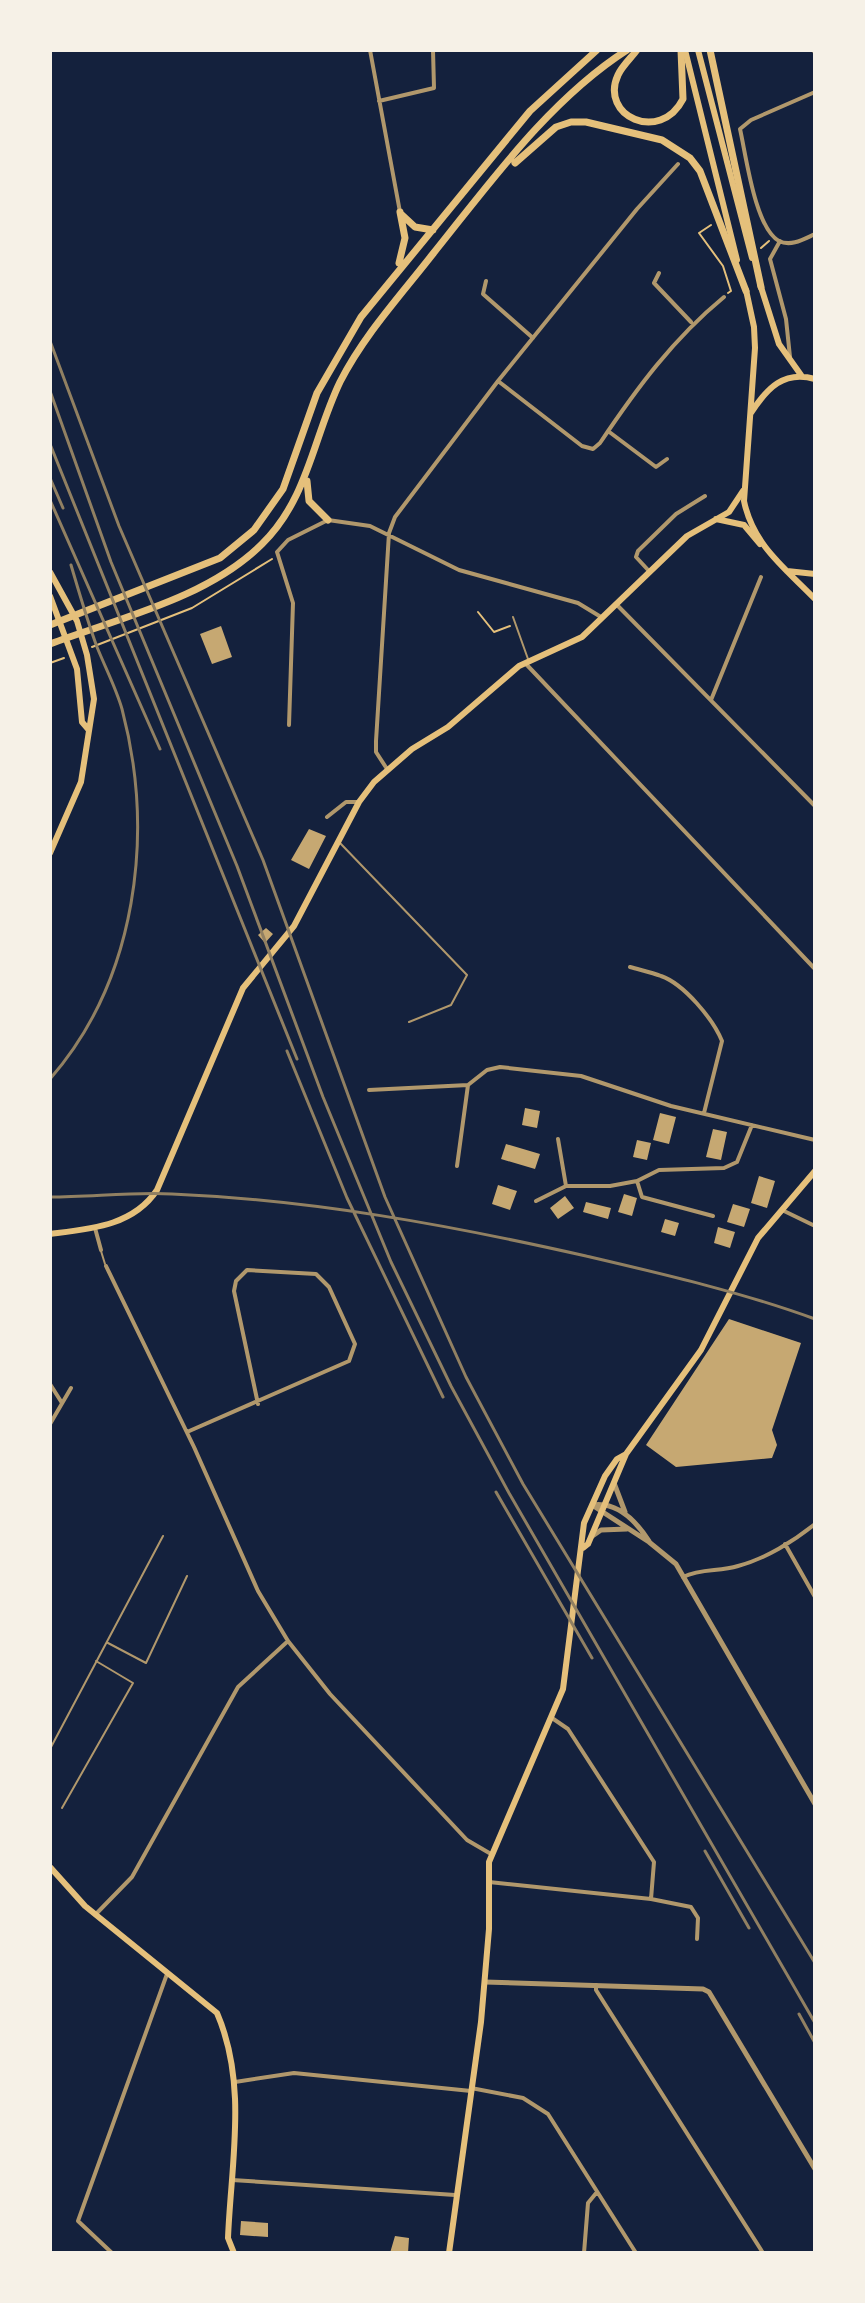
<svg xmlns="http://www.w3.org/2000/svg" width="865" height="2303" font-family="'Roboto Condensed',sans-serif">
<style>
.building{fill:#c6a872}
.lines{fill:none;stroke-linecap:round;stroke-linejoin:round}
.path{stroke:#e5c07b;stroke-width:2}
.service{stroke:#b1986c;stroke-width:2}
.minor{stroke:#b1986c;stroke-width:4}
.tertiary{stroke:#b1986c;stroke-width:5}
.secondary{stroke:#e5c07b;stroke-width:6}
.primary{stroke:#e5c07b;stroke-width:6}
.trunk{stroke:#e5c07b;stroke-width:7}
.rail{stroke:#918062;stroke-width:3}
</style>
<rect width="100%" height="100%" fill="#14213d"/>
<path class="building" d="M221 626 232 657 212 664 200 634Z
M309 829 326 836 309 869 291 860Z
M266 928 273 934 265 943 258 935Z
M525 1108 540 1111 537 1128 522 1125Z
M660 1113 676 1117 669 1144 653 1140Z
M713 1129 727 1132 721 1160 706 1157Z
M637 1140 651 1143 647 1160 633 1157Z
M506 1144 540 1154 535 1169 501 1159Z
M759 1176 775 1181 767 1208 751 1203Z
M498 1185 517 1191 510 1210 492 1204Z
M624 1194 637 1198 632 1216 618 1212Z
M565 1196 574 1208 558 1219 550 1208Z
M586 1202 611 1208 608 1219 583 1212Z
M733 1204 750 1209 744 1227 727 1222Z
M665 1219 679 1223 675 1236 661 1232Z
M718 1227 735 1232 730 1248 714 1243Z
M729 1319 801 1343 772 1430 777 1445 772 1458 676 1467 646 1445Z
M241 2221 268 2223V2237L240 2235Z
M395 2236 409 2238 408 2253H390Z"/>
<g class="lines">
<path class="path" d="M711 225 699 233 723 266 731 291 728 293
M761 248 769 241
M478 612 494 632 510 626
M92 647 192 608 272 559
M50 663 64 658"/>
<path class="service" d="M513 617 528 659
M340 843 467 975 451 1005 409 1022
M101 1251 105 1264
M108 1643 146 1663 187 1576
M50 1749 163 1536
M62 1808 133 1683 96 1661"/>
<path class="minor" d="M370 50 400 212
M815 92 751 120 740 129C746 155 755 228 779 241 791 247 804 239 815 234
M379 101 434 88 433 50
M780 241 770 259 786 319 790 357
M659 273 654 283 691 322
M486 281 483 294 533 338
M498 381 582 446 593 449 600 443C637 388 673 339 724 297
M608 431 656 467 667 459
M649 571 636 557 638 551 676 514 705 496
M617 605 815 806
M526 664 815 969
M711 700 761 577
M289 725 293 603 277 552 288 540 328 520 370 526 459 570 578 603 601 617
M387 769 376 752V741L389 533 395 517 498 381 637 209 678 164
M327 817 346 802H359
M630 967C640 970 651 972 661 976 684 984 713 1019 722 1041L704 1113
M369 1090 468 1085 487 1070 500 1067 581 1076 671 1106 815 1140
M558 1139 566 1186
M457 1166 468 1085
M637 1181 642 1197 713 1216
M536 1201 566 1186H610L637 1181 659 1170 724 1168 737 1162 752 1125
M782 1210 815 1226
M95 1228 101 1250
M106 1266 194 1447 258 1591 288 1641 330 1694 467 1840 491 1854
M50 1384 62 1403
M50 1424 71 1388
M187 1432 349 1361 355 1344 329 1287 316 1274 247 1270 236 1281 234 1291 258 1404
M785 1544 815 1597
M683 1577C702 1568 719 1572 738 1566 765 1559 794 1541 815 1524
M489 1882 651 1899 654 1862 568 1729 552 1718
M651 1899 691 1907 698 1918 697 1939
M96 1914 132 1877 238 1687 288 1641
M596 1985V1990L763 2253
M235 2082 294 2073 471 2091
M471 2088 523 2098 548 2114 636 2253
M232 2180 455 2195
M112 2253 78 2221 167 1974
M584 2253 588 2203 597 2192"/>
<path class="tertiary" d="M814 50 815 52
M614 1483 625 1512
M592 1505 649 1542 676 1564 815 1804
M592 1505C617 1501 636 1521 649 1541
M591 1537 601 1530 627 1529
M485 1982 703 1989 709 1992 815 2169"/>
<path class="secondary" d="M716 519 744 525 760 544
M50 572 77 621 87 655 94 699 81 782 50 853
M50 596 77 669 82 722 88 729
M50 1234C90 1229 133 1226 157 1190L243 988 294 926 359 802 374 782 412 749 448 727 519 666 582 637 687 536 729 512 743 491"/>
<path class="primary" d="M685 50 737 260
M698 50 752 258
M760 284 779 344 801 375
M746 290 754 327 755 348 744 501C753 545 785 568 815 599
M751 413C767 388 784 370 815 379
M787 571 815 574
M583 1548 588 1544 626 1454 701 1350 758 1238 815 1171
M50 1867 85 1906 217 2013C248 2085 231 2163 228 2238L234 2253
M449 2253 481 2022 489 1929V1862L563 1689 584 1523 605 1476 617 1459 626 1454"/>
<path class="trunk" d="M637 50C631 58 622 66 618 75 599 116 660 144 683 99L681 50
M710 50 761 287
M515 163 556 127 571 122H586L662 140 690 158 700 171 746 291
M401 214 415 227 433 230
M399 263 405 238 400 212
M307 481 309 501 328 520
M50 625 220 558 254 530 283 489 317 393 361 317 530 111 597 50
M50 644C119 618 208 598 262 544 308 499 313 438 340 382 364 335 400 296 432 255 490 183 549 100 627 50"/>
<path class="rail" d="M50 341 119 526 263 860 385 1197 466 1377 523 1484 815 1963
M50 391 111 562 237 866 323 1097 391 1262 451 1386 509 1493 815 2023
M50 444 297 1059
M50 478 63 508
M50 500 160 749
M287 1051 347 1198 443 1397
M50 1079C137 979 155 834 122 709 116 688 105 667 97 647 87 620 79 592 71 565
M50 1197C91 1197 131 1192 172 1194 313 1200 449 1225 586 1256 663 1274 741 1292 815 1319
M496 1492 592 1658
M705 1851 749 1928
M799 2014 815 2043"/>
</g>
<rect width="865" height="2303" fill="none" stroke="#f6f1e7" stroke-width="104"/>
</svg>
